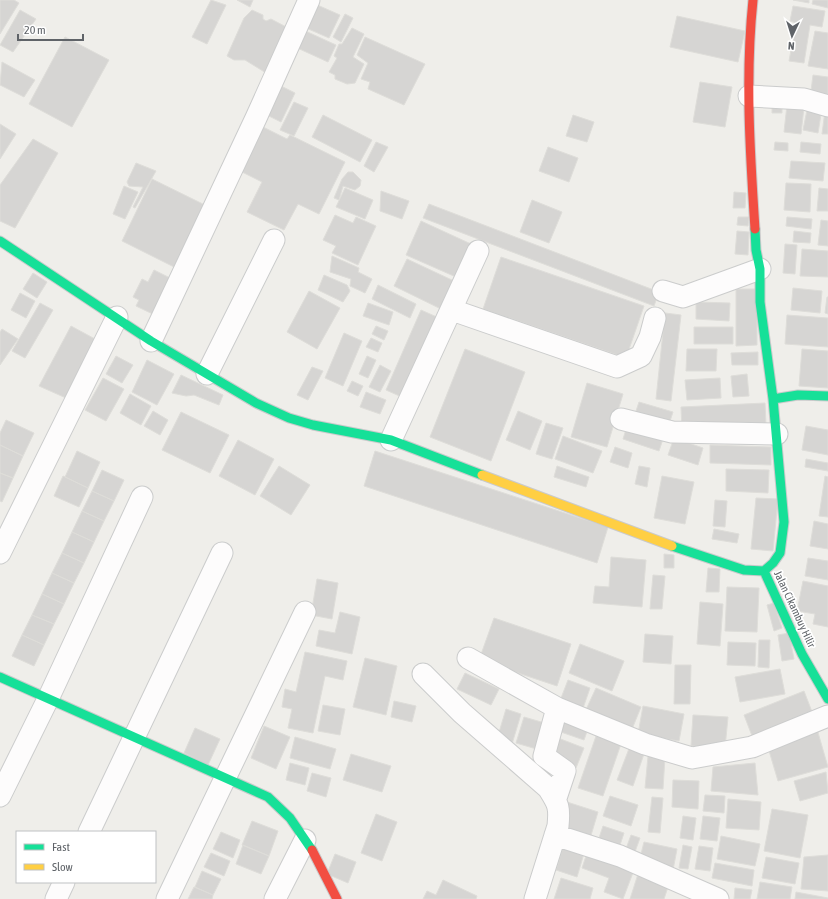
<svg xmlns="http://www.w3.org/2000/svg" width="828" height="899" font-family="'Asap Condensed',sans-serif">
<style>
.building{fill:#d6d5d3;stroke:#deddd9}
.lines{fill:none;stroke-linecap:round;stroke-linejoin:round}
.street-casing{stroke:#cbcccc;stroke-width:23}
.fast-casing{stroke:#cacacb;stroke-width:11}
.slow-casing{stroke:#cacacb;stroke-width:11}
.jam-casing{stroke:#cacacb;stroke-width:11}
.street{stroke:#fdfcfc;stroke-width:21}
.fast{stroke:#16e098;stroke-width:9}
.slow{stroke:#ffcf43;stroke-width:9}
.jam{stroke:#f24e42;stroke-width:9}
.labels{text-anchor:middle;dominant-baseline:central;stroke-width:3.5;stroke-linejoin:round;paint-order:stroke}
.street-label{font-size:11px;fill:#5f6368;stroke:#fff}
</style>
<rect width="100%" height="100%" fill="#efeeea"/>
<path class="building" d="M0 0H14L19 3 0 34Z
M211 0 226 5 207 44 192 37Z
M237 0H253L250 7Z
M793 0H809V3Z
M813 0H828V8L812 4Z
M315 4 340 15 329 38 304 27Z
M793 6 825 11 822 27 810 25 804 63 789 61 796 23 790 21Z
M20 10 36 19 13 52 0 45Z
M252 10 263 15V19L266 21 271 19 290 29 271 76 245 60H234L227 56 244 18Z
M345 14 353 18 341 42 333 37Z
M677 16 745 31 738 62 670 47Z
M352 28 364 34 353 57 364 64 355 83 347 84 335 79V75L329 72 337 58 334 56 339 44H342Z
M301 29 336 45 328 62 293 46Z
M815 31 828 33V69L808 66Z
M65 37 109 60 72 127 29 104Z
M365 37 425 64 404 105 368 89 370 82 361 79 368 63 357 55Z
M2 62 35 80 24 97 0 85Z
M813 75 828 77V101L810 99Z
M700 82 732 87 725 127 693 122Z
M279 85 295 93 281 122 265 114Z
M772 101H782V113H772Z
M294 102 308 108 294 136 280 130Z
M787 105 804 107 801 134 784 132Z
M808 105 822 108 818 133 803 130Z
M825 111H828V134H822Z
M323 115 372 140 360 162 312 137Z
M573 115 594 122 587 142 566 136Z
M0 124 16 134 0 159Z
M261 126 287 139 290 135 345 162 319 214 298 204 284 230 247 212 262 182 238 170Z
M33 139 58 153 15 228 0 221V185Z
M376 142 388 147 374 172 364 166Z
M775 142 788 143V151L774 150Z
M801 142 821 144 820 154 800 152Z
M548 147 578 158 569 182 539 171Z
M791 161 825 163 823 181 789 178Z
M136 163 156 171 135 208 133 207 143 187 129 186 127 182Z
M348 172H353L361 180 360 186 355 190 343 186 339 200 334 198 342 179Z
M152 179 213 209 182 271 122 241Z
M786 183 811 184 810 212 784 210Z
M124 186 138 192 125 219 113 214Z
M345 188 373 200 365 219 336 207Z
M819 188 828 189V211H817Z
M381 191 409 201 402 219 380 211Z
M734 192 746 193 745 208H733Z
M532 200 562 212 549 243 520 232Z
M429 204 659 292 654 306 423 218Z
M335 215 353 223 356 217 376 226 358 265 332 253 336 246 323 240Z
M738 217H749L748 226 737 225Z
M787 217 812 219 811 229 786 226Z
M821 220 828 221V246L818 245Z
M421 221 471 244 456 277 406 255Z
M737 231 749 232 748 255 735 254Z
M794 231 811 233 810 243 793 242Z
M785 244 797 245 795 274 783 273Z
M802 249 828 251V277L800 276Z
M332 256 359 268 358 272 372 279 365 293 350 286 351 279 330 272Z
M501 257 644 306 626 358 483 309Z
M407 259 454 281 441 309 394 286Z
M154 270 178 282 161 318 136 306 139 300 133 297 142 279 148 282Z
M33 273 47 282 37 298 23 289Z
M324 275 347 285 350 291 343 302 318 290Z
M378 285 416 304 410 318 372 299Z
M793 288 822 291 820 313 791 310Z
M736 289H757V345L736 346Z
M309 291 340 308 317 349 287 332Z
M20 293 35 301 26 318 11 310Z
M827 297H828V314L825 313Z
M696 302 730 303 729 321 696 319Z
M40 303 53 310 25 358 12 351Z
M368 303 393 312 389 325 363 316Z
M421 310 439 318 404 398 386 390Z
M665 313 681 315 671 401 656 399Z
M787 315 828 318V347L785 344Z
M71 326 95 339 66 398 39 386Z
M376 326 388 331 384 340 372 334Z
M694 327H733V344H694Z
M2 329 18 339 0 365V332Z
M344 333 362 341 343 386 325 378Z
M371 338 382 343 378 352 366 347Z
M465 349 525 372 491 461 430 437Z
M687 349H717L716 371H686Z
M802 349 828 351V388L799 386Z
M758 352V365H732L731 353Z
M116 356 133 365 122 383 106 374Z
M367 356 376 360 368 378 359 374Z
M147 360 174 374 157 405 132 392Z
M380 365 391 371 380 392 369 387Z
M312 367 323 371 308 400 297 395Z
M747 374 749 396 733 397 731 376Z
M181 375 223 395 219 405 194 395 186 396 172 393Z
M103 378 124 389 106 421 85 410Z
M720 378 721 398 687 400 685 380Z
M352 381 363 386 358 396 347 391Z
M587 383 623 394 607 447 571 437Z
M366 392 386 400 380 414 360 407Z
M130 394 151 406 141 425 120 413Z
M639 402 673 412 669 424 635 414Z
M765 403 766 425 682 429 681 407Z
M153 411 168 420 160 435 144 426Z
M518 411 542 421 530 450 506 440Z
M181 412 229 435 210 473 162 450Z
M6 420 34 433 23 456 0 445V433Z
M546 423 563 428 552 459 536 454Z
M628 423 664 436 659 451 623 439Z
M806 426 828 430V455L802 450Z
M563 436 602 451 593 473 555 459Z
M674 438 703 448 698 465 668 455Z
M238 440 274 459 255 495 219 476Z
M0 445 23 456 13 478 0 473Z
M710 445 771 447V465L710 463Z
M615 447 632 453 628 468 610 462Z
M77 451 100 462 88 488 65 477Z
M375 451 608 527 597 563 364 486Z
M806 459 828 463V471L805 467Z
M279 466 310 485 291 515 260 496Z
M557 466 589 477 586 487 554 477Z
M639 466 650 468 647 487 635 484Z
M726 469 769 470 768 493 726 491Z
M102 470 124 480 114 501 92 491Z
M0 473 13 478 2 502 0 501Z
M63 476 88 488 79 507 54 496Z
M662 476 694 482 685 524 654 518Z
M825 476 828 477V517L819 516Z
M92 491 114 501 104 521 82 511Z
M756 498 778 499 773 551 751 549Z
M715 500 727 501 725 527 713 526Z
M82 511 104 521 94 542 72 532Z
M814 521 828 524V549L810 546Z
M714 529 739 534 737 543 712 539Z
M72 532 94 542 84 563 62 553Z
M62 553 84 563 74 583 52 573Z
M664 554 674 555V568H664Z
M611 557 646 560 642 607 593 603 595 586 609 587Z
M808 558 828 561V580L805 576Z
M708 568 720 569 719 592H706Z
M52 573 74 583 64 604 42 594Z
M653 575 665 576 662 609H650Z
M317 579 338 583 332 619 311 615Z
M803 581 828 586V627L813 624 815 614 797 611Z
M727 587 759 588 757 632 725 631Z
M42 594 64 604 54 624 32 615Z
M700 602 723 604 720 646 697 644Z
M774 603 782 628 774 631 767 605Z
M340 612 360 617 352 654 316 646 319 630 335 633Z
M32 615 54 624 44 645 22 635Z
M494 618 571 644 557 686 479 660Z
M789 633 794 659 782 661 778 635Z
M645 634 673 636 671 664 643 662Z
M22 635 44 645 34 666 12 656Z
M759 640H770L769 668 758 667Z
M728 642 756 643 755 666 727 665Z
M580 644 624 661 612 691 569 673Z
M305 652 347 661 343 680 325 676 313 733 288 728 292 709 282 707 285 689 296 692Z
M365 658 397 666 386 715 353 707Z
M675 665H691L690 704H674Z
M780 669 785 694 740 702 735 677Z
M465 673 499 689 491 705 457 689Z
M568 680 590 688 581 714 558 706Z
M596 688 641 707 630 734 584 714Z
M804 691 814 717 754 741 744 715Z
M394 701 416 706 412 722 391 717Z
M323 705 345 709 340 735 318 731Z
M643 706 684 714 679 741 638 734Z
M506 709 521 714 512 744 497 739Z
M563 715 590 723 584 740 558 731Z
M693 715 728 717 725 748 691 746Z
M524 717 548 724 540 750 516 743Z
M264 726 290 737 276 769 251 758Z
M195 728 220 739 208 765 184 753Z
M817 729 828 767 778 781 767 744Z
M596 736 621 744 603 796 578 788Z
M295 737 336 749 330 769 290 758Z
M558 738 584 748 576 768 550 758Z
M630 746 645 751 633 786 617 780Z
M351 754 391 766 382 792 343 780Z
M648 756 665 757 663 789 645 788Z
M290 763 309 768 305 785 286 780Z
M755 763 758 795 711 791 713 767Z
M826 772 828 793 800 801 794 781Z
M312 773 331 778 326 797 307 791Z
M673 780 699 781 698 809 672 807Z
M705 795 725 796 724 813 703 811Z
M610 796 638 805 631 826 603 816Z
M652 797 663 798 660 833 648 832Z
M728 799 761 802 759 830 726 828Z
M567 802 598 812 589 842 558 833Z
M772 809 808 815 800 858 764 851Z
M376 814 397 822 382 861 361 853Z
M683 816 696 818 693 840 680 838Z
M703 816 720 818 717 841 700 839Z
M252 821 278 831 269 856 242 845Z
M603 826 624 833 618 851 597 844Z
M221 832 240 840 233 858 213 849Z
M631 835 640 838 632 860 623 857Z
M721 836 760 844 755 866 717 859Z
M644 842 677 849 673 870 639 862Z
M564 844 585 850 577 877 556 870Z
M243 845 269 856 261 874 236 864Z
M683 845 692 847 688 869 679 868Z
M699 846 713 848 710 871 695 869Z
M211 853 230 861 224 876 204 867Z
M587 853 634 870 623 899 604 892 609 878 582 868Z
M335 854 356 862 348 883 327 874Z
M828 855V891L801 889 804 857Z
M766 857 799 863 795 884 762 878Z
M715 863 754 870 752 886 712 878Z
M202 871 221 879 213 895 195 887Z
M638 874 669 884 664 899H630Z
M561 878 593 888 590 899H554Z
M443 880 477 896 476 899H423L427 891 436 895Z
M760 882 792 887 790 899H757Z
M194 887 213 895 212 899H188Z
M735 888 752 890 750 899H734Z
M796 892 828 898V899H795Z"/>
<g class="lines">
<g class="street-casing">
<path id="street" d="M749 96 804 99 828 106
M663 291 683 297 760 269
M452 310 617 367 641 356 650 337 655 318
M151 341 256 118 309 0
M207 374 274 240
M621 419 672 432 777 434
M391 440 478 251
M0 553 117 317
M468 658 557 708 645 744 692 758 752 747 828 716
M423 674 462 713 548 788C558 804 560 806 558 826L535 899
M0 796 48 699 142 497
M556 798 565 771 544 756 557 708
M89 832 222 553
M555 835 620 856 718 899
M56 899 64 882
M167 899 305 612
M275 899 305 840"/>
</g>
<g class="fast-casing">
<path id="fast" d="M0 241 151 341 256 403 289 418 313 425 391 440 482 475
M773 399 798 395 828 396
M672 546 744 570 764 571 773 563 780 553 784 522 773 399 760 302V269L756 250 755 229
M764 571 802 654 828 699
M0 677 268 797 290 818 312 850"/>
</g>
<g class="slow-casing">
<path id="slow" d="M482 475 672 546"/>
</g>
<g class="jam-casing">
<path id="jam" d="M753 0C745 76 750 153 755 229
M312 850 337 899"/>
</g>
<use href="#street" class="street"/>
<use href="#fast" class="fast"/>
<use href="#slow" class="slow"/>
<use href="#jam" class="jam"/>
</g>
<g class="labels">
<g class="street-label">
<text transform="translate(795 609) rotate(65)">Jalan Cikambuy Hilir</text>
</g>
</g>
<rect x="16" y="831" width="140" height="52" fill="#ffffff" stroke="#bfc1c3"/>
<rect x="24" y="844" width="20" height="6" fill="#16e098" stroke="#bfc1c3"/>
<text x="52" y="851" font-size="12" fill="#5f6368">Fast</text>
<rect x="24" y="864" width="20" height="6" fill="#ffcf43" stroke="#bfc1c3"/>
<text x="52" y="871" font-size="12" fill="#5f6368">Slow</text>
<g transform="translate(792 36) rotate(184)" stroke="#ffffff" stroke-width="3" paint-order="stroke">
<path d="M0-3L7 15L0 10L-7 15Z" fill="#5f6368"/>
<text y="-6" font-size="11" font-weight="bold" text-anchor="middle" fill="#5f6368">N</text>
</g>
<path d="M18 34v6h65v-6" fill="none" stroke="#5f6368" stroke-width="2"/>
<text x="24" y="34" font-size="12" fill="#5f6368" stroke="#ffffff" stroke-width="3" paint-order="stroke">20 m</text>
</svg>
